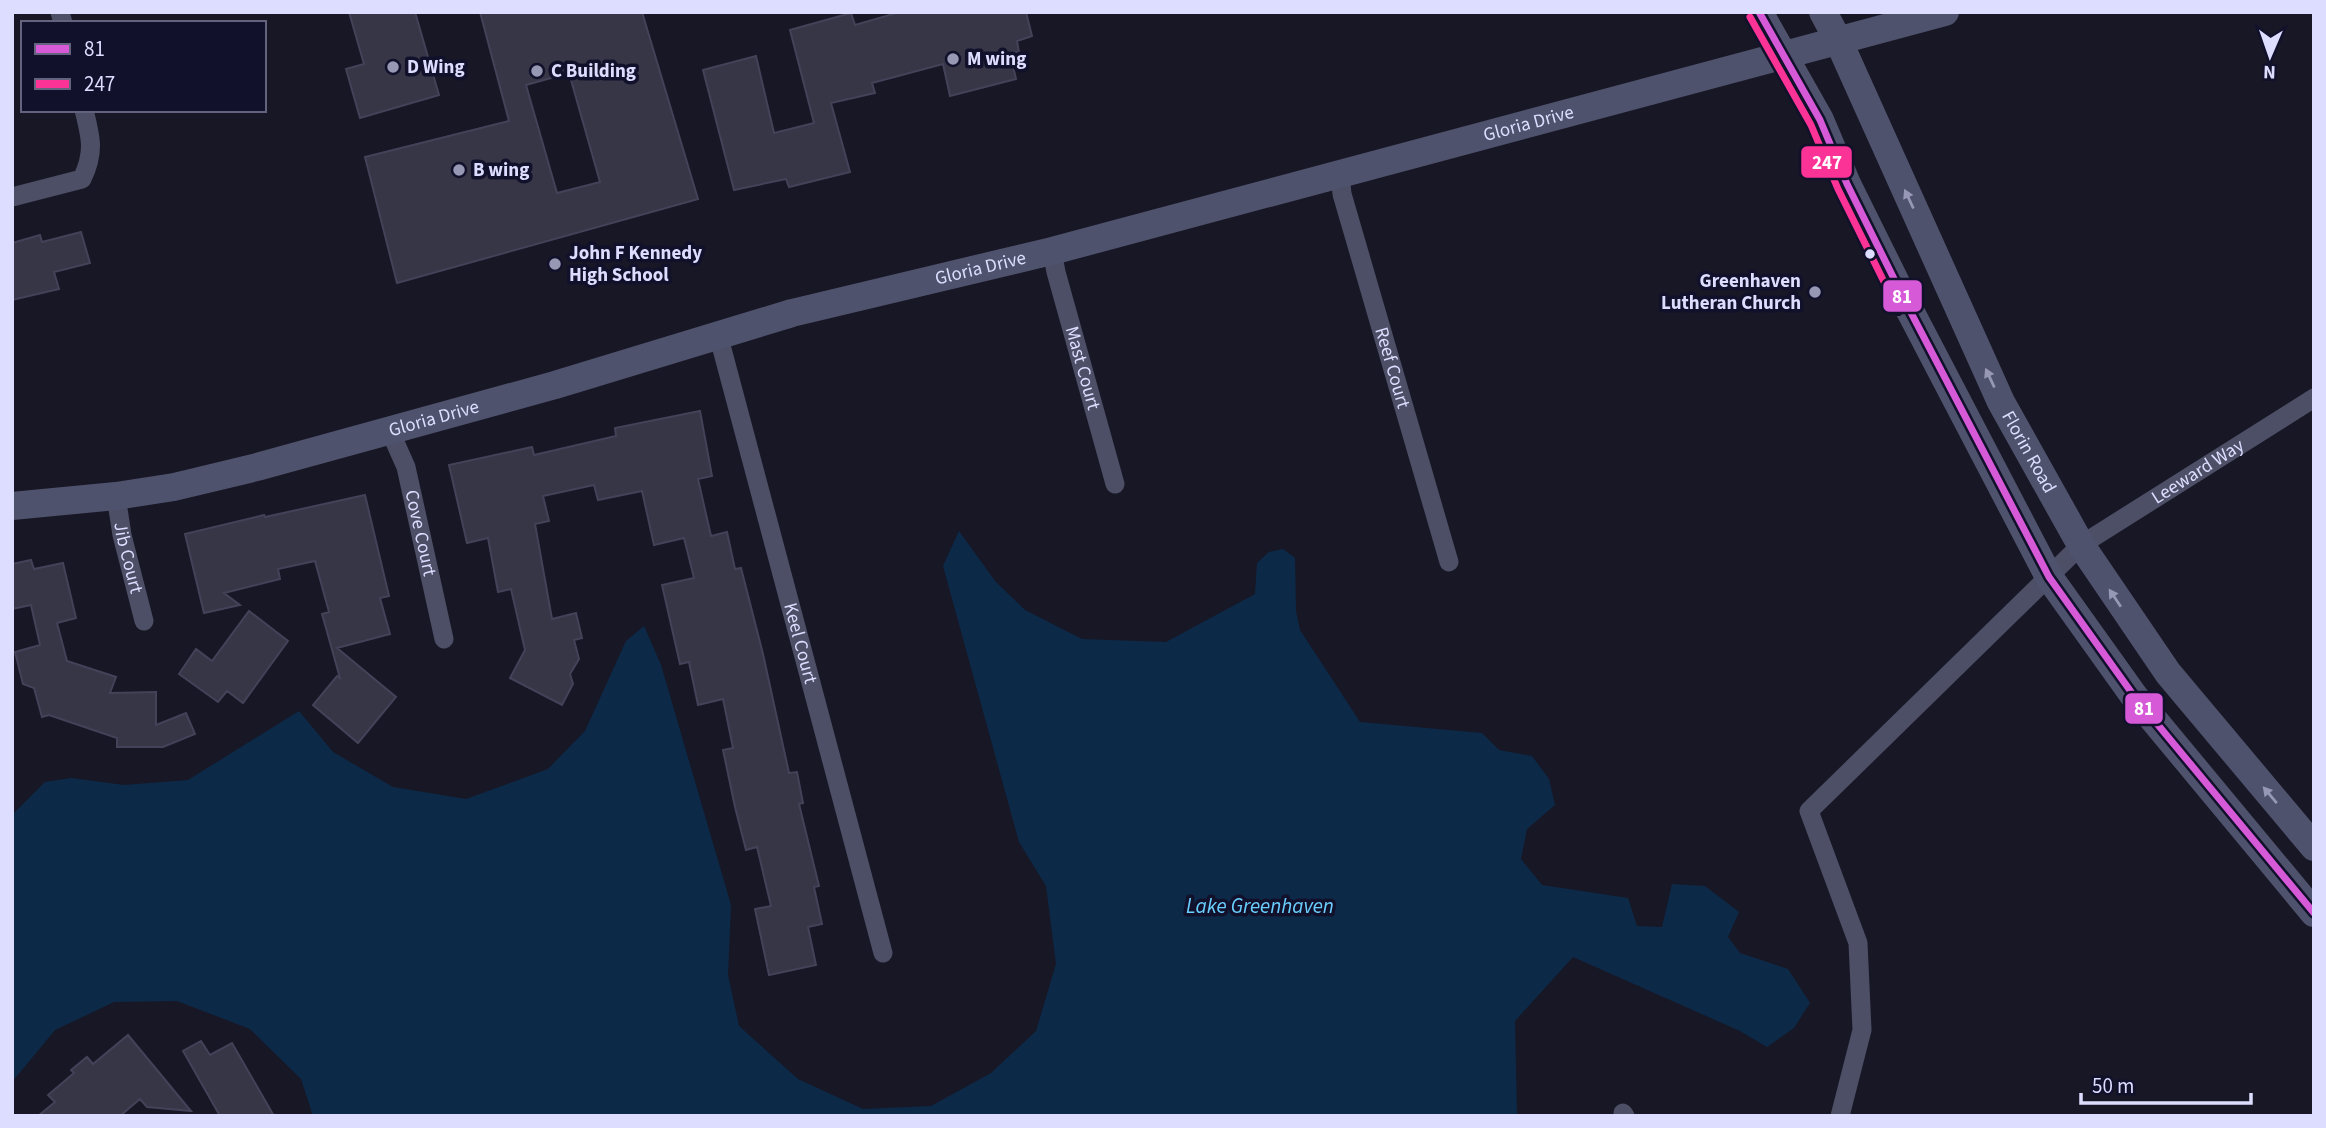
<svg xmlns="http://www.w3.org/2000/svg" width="2326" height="1128" font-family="'Source Sans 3',sans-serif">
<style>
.water{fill:#0c2a48}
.building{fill:#363647;stroke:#434258;stroke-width:2;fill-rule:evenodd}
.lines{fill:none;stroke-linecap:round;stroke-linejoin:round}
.street{stroke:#4d4f66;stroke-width:19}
.secondary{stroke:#4f526c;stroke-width:28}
.bus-1-casing{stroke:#12112c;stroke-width:12}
.bus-2-casing{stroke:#12112c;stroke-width:12}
.bus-1{stroke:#d65ad8;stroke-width:7}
.bus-2{stroke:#fc3397;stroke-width:7}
.oneway{fill:#9698b6}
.poi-dot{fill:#9798b3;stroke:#12112c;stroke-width:2.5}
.bus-dot{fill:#dcddff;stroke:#12112c;stroke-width:2.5}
.labels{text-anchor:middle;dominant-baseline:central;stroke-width:7;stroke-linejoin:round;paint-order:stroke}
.poi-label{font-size:19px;font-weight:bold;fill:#dcddff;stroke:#12112c;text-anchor:start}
.street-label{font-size:19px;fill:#dcddff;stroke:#12112c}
.water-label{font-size:21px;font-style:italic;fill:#6ad0ff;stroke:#12112c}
.line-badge{stroke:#12112c;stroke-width:2.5}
.badge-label{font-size:19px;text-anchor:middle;font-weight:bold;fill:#fff}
</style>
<rect width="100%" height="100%" fill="#181726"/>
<path class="water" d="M959 531 995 581 1025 610 1082 639 1166 642 1255 594 1257 563 1269 552 1283 549 1295 558 1296 611 1300 630 1360 722 1482 733 1499 750 1532 756 1549 779 1555 805 1527 829 1521 859 1542 885 1628 898 1637 926 1662 927 1672 884 1705 886 1739 912 1728 937 1740 953 1788 969 1810 1003 1794 1028 1767 1047 1740 1031 1573 957 1515 1021 1517 1116H313L301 1079 250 1029 177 1001 114 1002 55 1030 12 1082V815L45 782 71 778 124 785 188 780 299 711 333 752 393 787 466 799 548 769 585 731 626 641 644 626 661 665 731 905 728 975 739 1026 798 1079 863 1109 931 1106 991 1073 1036 1031 1056 964 1046 886 1019 842 943 566Z"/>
<path class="building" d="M349 12H415L439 95 360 118 346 69 364 64Z
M480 12H642L698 199 397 283 365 157 509 121ZM569 73 600 182 557 193 526 85Z
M900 12H1026L1032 36 1017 41 1019 52 1010 53 1016 79 950 96 943 64 872 83 875 93 831 103 850 172 789 187 786 179 734 190 703 70 756 56 774 133 814 123 790 30 851 13 855 25Z
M81 232 90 263 54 272 59 289 12 300V243L40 235 42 242Z
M700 411 712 476 698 479 711 536 727 532 735 569 741 568 763 654 789 773 797 772 803 803 799 804 819 886 814 887 822 924 808 927 816 965 769 975 755 909 771 906 757 847 746 850 735 807 723 750 733 748 723 699 698 705 689 662 680 664 662 585 694 578 684 538 654 545 642 491 598 500 594 485 543 496 549 521 535 524 552 619 576 613 582 638 574 640 579 659 570 674 573 684 562 705 510 678 525 650 511 589 498 592 488 538 467 543 449 465 532 447 534 455 616 436 615 428Z
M365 495 389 596 380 598 390 634 337 648 396 697 358 743 313 705 337 676 340 678 322 614 329 612 315 561 278 569 280 579 224 593 240 605 204 613 185 534 264 515 265 517Z
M31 560 34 569 63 563 76 618 57 623 67 661 116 677 110 693 156 692V725L186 713 195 734 163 747H117V738L49 715 42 717 34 688 23 684 15 652 40 645 31 605 12 609V564Z
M249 611 288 641 243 703 227 691 218 702 179 674 196 649 212 661Z
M128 1035 191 1111 147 1107 140 1099 120 1116H38L55 1102 48 1095 74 1073 71 1070 87 1057 93 1064Z
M201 1041 210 1055 232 1043 274 1116H220L183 1051Z"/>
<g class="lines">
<g class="street">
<path d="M60 12 63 23"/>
<path id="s1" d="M1340 174 1342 194 1449 562"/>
<path d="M12 197 82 179C95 152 91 138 84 110"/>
<path id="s2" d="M1052 251 1056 272 1115 484"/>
<path id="s3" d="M718 334 883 953"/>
<path id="s4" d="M390 431 406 467 444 639"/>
<path id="s5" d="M116 496 122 535 144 621"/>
<path d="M1623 1113 1625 1116"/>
<path id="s6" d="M1840 1116 1862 1030 1858 943 1809 811 2081 545 2314 398"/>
</g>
<g class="secondary">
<path d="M1759 12 1820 120 1847 184 1907 305 2049 577 2134 696 2314 913"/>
<path id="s7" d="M1823 12 1839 42 2001 402 2081 545 2168 673 2314 847"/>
<path id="s8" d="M12 506 116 496 174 487 257 467 555 385 792 313 1052 251 1945 12"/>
</g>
<g class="bus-1-casing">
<path id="bus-1" d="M1759 12 1820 120 1847 184 1907 305 2049 577 2134 696 2314 913"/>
</g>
<g class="bus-2-casing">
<path id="bus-2" d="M1750 17 1811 125 1838 189 1898 310"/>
</g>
<use href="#bus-1" class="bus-1"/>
<use href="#bus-2" class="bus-2"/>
</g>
<defs><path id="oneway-solid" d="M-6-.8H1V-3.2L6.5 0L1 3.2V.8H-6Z" transform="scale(1.75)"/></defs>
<g class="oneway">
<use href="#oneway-solid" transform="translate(1909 199) rotate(-115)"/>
<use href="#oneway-solid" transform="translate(1990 378) rotate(-115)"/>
<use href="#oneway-solid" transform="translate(2115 598) rotate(-124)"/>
<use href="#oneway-solid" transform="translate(2270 795) rotate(-130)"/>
</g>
<g class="poi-dot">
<circle cx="953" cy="59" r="7"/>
<circle cx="393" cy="67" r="7"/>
<circle cx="537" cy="71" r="7"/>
<circle cx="459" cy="170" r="7"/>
<circle cx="555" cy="264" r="7"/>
<circle cx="1815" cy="292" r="7"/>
</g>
<circle class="bus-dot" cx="1870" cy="254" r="6"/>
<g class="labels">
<g class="poi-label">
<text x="967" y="59">M wing</text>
<text x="407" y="67">D Wing</text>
<text x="551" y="71">C Building</text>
<text x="473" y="170">B wing</text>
<text x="569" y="253">John F Kennedy<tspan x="569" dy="22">High School</tspan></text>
<text x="1801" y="281" text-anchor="end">Greenhaven<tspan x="1801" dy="22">Lutheran Church</tspan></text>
</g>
<g class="street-label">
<text stroke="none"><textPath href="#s8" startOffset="1566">Gloria Drive</textPath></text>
<text stroke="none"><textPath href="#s8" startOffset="999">Gloria Drive</textPath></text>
<text stroke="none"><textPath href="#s2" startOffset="121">Mast Court</textPath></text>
<text stroke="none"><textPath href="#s1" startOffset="201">Reef Court</textPath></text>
<text stroke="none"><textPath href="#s8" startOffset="432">Gloria Drive</textPath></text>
<text stroke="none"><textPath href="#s7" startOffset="486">Florin Road</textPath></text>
<text stroke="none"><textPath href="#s6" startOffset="835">Leeward Way</textPath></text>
<text stroke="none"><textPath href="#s4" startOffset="107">Cove Court</textPath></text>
<text stroke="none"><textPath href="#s5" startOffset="63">Jib Court</textPath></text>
<text stroke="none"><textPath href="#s3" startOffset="320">Keel Court</textPath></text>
</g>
<g class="water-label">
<text x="1260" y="906">Lake Greenhaven</text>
</g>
</g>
<g class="line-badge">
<rect x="1800" y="145" width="53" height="34" rx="7" fill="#fc3397"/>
<rect x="1882" y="279" width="41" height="34" rx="7" fill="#d65ad8"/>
<rect x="2124" y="692" width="40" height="33" rx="7" fill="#d65ad8"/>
</g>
<g class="badge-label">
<text x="1827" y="169">247</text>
<text x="1902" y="303">81</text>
<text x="2144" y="715">81</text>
</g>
<rect width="2326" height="1128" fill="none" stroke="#dcddff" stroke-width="28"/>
<rect x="21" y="21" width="245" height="91" fill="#12112c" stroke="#636380" stroke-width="2"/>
<rect x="35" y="44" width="35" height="10" fill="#d65ad8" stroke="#636380" stroke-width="2"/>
<text x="84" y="56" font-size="21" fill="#dcddff">81</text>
<rect x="35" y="79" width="35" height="10" fill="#fc3397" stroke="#636380" stroke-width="2"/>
<text x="84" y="91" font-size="21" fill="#dcddff">247</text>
<g transform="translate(2270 56) rotate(182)" stroke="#12112c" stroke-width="5" paint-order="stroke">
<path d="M0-5L12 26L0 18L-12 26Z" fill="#dcddff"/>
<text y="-10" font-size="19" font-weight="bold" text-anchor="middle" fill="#dcddff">N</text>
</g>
<path d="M2081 1093v10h170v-10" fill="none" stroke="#dcddff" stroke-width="3.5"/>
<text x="2092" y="1093" font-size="21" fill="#dcddff" stroke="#12112c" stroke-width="5" paint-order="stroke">50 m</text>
</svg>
